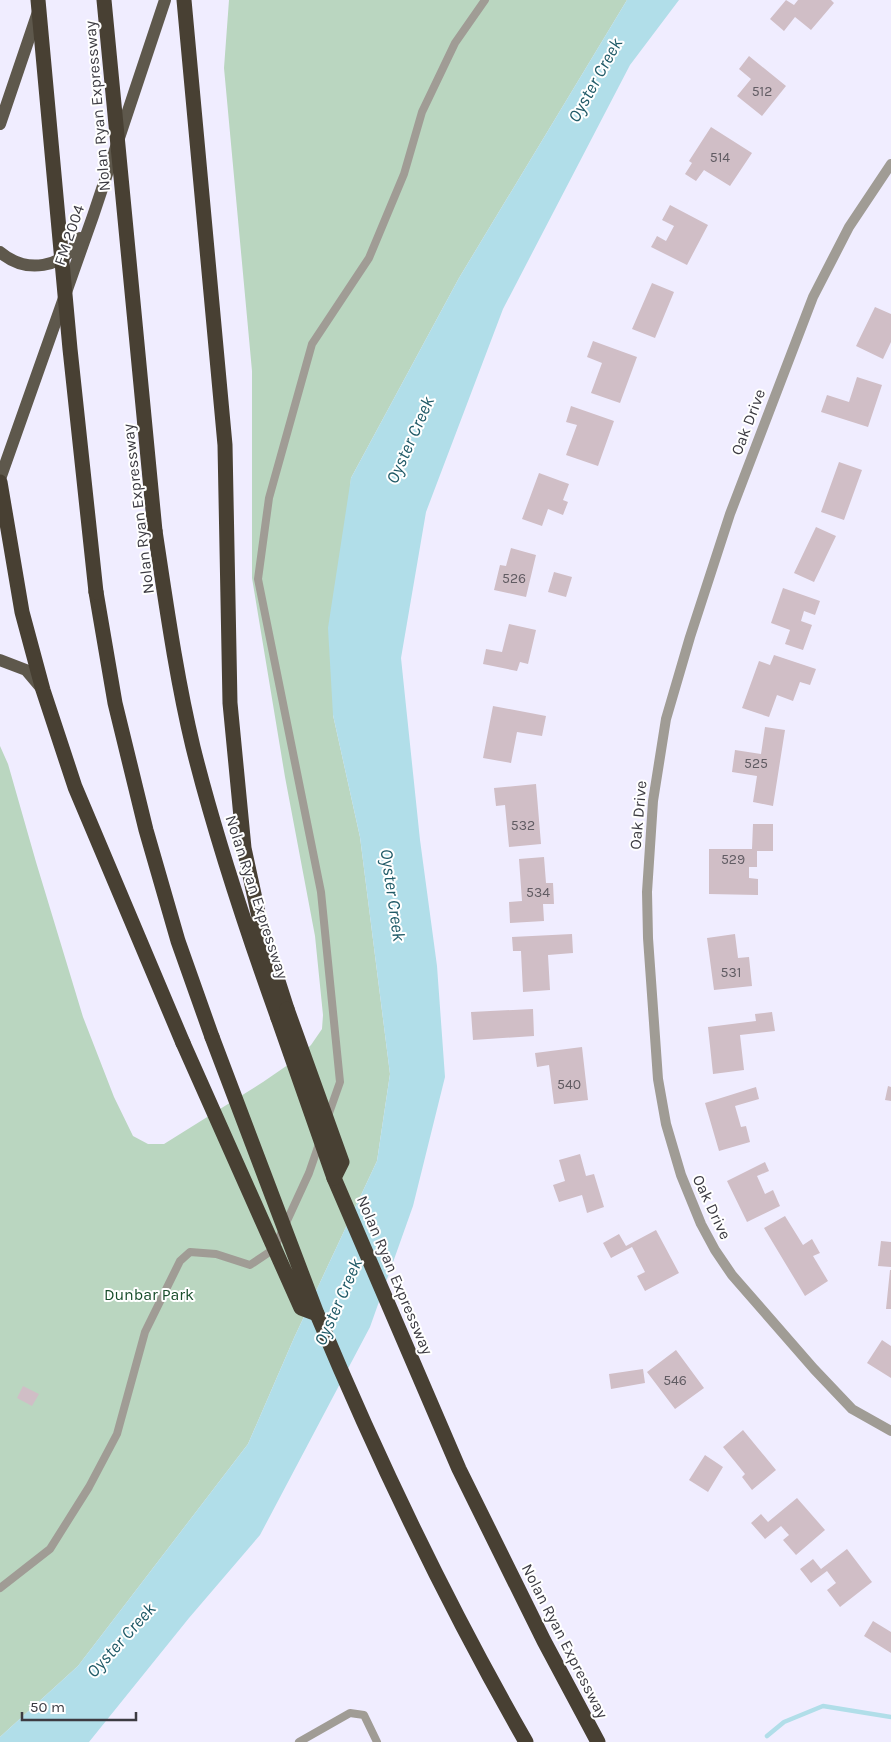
<svg xmlns="http://www.w3.org/2000/svg" width="891" height="1742" font-family="Karla,sans-serif">
<style>
.green{fill:#bad6c0}
.water{fill:#b1dee9}
.lines{fill:none;stroke-linecap:round;stroke-linejoin:round}
.stream{stroke:#b1dee9;stroke-width:4.5}
.building{fill:#d0bec6}
.lane{stroke:#a09c95;stroke-width:8}
.street{stroke:#a09c95;stroke-width:10}
.primary{stroke:#5e584c;stroke-width:12}
.highway{stroke:#484033;stroke-width:15}
.highway-bridge{stroke:#484033;stroke-width:15}
.labels{text-anchor:middle;dominant-baseline:central;stroke-width:4;stroke-linejoin:round;paint-order:stroke}
.number-label{font-size:14px;fill:#615c63}
.street-label{font-size:16px;fill:#3c3b42;stroke:#fff}
.park-label{font-size:16px;fill:#194d2b;stroke:#fff}
.water-label{font-size:18px;font-style:italic;fill:#205a67;stroke:#fff}
</style>
<rect width="100%" height="100%" fill="#f0edff"/>
<path class="green" d="M229 0H627L459 278 351 478 333 715 360 837 390 1074 377 1161 294 1338 248 1444 78 1666 0 1737V746L8 764 36 862 83 1017 114 1097 133 1136 148 1144H164L263 1082 295 1060 311 1045 322 1029 323 1015 315 936 285 777 252 578V371L224 68Z"/>
<path class="water" d="M627 0H679L630 65 503 309 426 512 401 658 420 840 437 966 445 1077 413 1206 370 1327 260 1535 189 1618 89 1742H0V1737L78 1666 248 1444 294 1338 377 1161 390 1074 360 837 333 715 328 628 351 478 459 278Z"/>
<g class="lines">
<path class="stream" d="M767 1736 784 1722 823 1706 891 1717"/>
</g>
<path class="building" d="M786 0 794 5 798 0H831L834 3 811 30 795 17 784 31 770 19Z
M749 56 786 86 762 116 737 96 751 79 739 69Z
M711 127 752 153 730 186 704 170 696 181 685 174 692 163 689 161Z
M670 205 708 225 687 265 651 247 657 236 666 241 674 226 662 220Z
M652 283 674 292 655 338 632 329Z
M875 307 891 314V342L883 359 856 346Z
M593 341 637 357 620 403 591 393 602 363 587 357Z
M857 377 882 385 868 427 821 412 827 395 849 402Z
M571 406 614 421 598 466 566 455 577 425 566 422Z
M839 462 862 470 844 520 821 512Z
M539 473 569 484 563 500 568 502 563 515 548 509 542 526 522 519Z
M816 527 836 536 814 582 794 573Z
M511 548 536 555 526 597 494 590 500 565 506 566Z
M554 572 572 577 566 597 548 592Z
M783 588 820 601 815 615 804 611 801 621 812 625 803 650 785 644 790 630 771 623Z
M509 624 536 630 528 664 520 662 517 671 483 664 486 649 502 652Z
M774 655 816 669 810 685 800 682 793 701 777 695 769 717 742 708 759 661 770 665Z
M493 706 546 716 542 736 517 732 511 763 483 758Z
M765 727 785 730 773 806 753 802 757 776 732 772 735 750 761 754Z
M536 784 541 844 509 847 505 805 496 806 494 788Z
M753 824H773V851H757V867H749V878L758 879V895L709 894V849H752Z
M544 857 546 883H553L554 904H543L544 921 510 923 509 902 522 901 519 859Z
M572 934 573 953 548 955 550 990 523 992 521 951H513L512 937Z
M735 934 738 958 749 957 752 986 714 990 707 938Z
M533 1009 534 1036 473 1040 471 1012Z
M772 1012 775 1031 740 1035 744 1070 713 1074 708 1027 756 1021 755 1014Z
M582 1047 588 1100 554 1104 549 1065 537 1067 535 1053Z
M888 1086 891 1087V1101L885 1100Z
M756 1087 759 1099 735 1106 741 1127 746 1126 750 1142 719 1151 705 1103Z
M580 1154 586 1176 594 1174 604 1207 587 1213 582 1195 559 1202 553 1185 565 1181 559 1160Z
M765 1162 769 1171 757 1176 765 1194 773 1190 780 1206 747 1222 727 1181Z
M785 1216 803 1245 812 1239 820 1253 813 1256 828 1281 805 1296 764 1228Z
M656 1230 679 1273 645 1291 637 1276 645 1272 632 1247 611 1258 603 1243 619 1234 626 1246Z
M881 1241 891 1242V1267L878 1266Z
M890 1270H891V1309H886Z
M882 1340 891 1346V1378L867 1363Z
M676 1350 704 1388 675 1409 647 1372Z
M643 1369 645 1383 611 1389 609 1374Z
M23 1386 39 1394 32 1406 17 1398Z
M743 1430 776 1470 752 1490 742 1477 745 1474 723 1447Z
M705 1455 723 1467 708 1492 689 1480Z
M797 1498 825 1530 796 1555 783 1540 789 1535 781 1526 765 1539 751 1523 761 1514 768 1522Z
M847 1549 872 1582 840 1607 827 1590 836 1583 827 1571 811 1583 800 1569 813 1559 821 1569Z
M873 1621 891 1632V1653L864 1636Z"/>
<g class="lines">
<path class="lane" d="M328 1116 340 1082 321 892 258 579 269 498 312 344 369 258 404 174 422 112 455 43 485 0
M0 1588 50 1549 89 1487 117 1434 145 1332 180 1261 190 1252 216 1254 250 1265 274 1249 309 1173 320 1141
M299 1742 350 1713 364 1715 377 1742"/>
<path class="street" d="M891 164 849 227 813 297 730 514 690 637 666 719 653 801 647 892 648 938 658 1079 666 1124 681 1175 701 1224 715 1250 732 1275 814 1369 852 1409 891 1431"/>
<path class="primary" d="M0 124 38 12
M0 252C26 274 63 269 80 238
M0 479 93 216 165 0
M0 660 26 670 42 689"/>
<path class="highway" d="M184 0 225 445 230 703 244 848 262 931 287 1009
M0 482 22 612 43 690 75 787 183 1043
M155 531C166 603 176 676 193 747 216 839 246 929 278 1018
M96 592 115 703 146 830 178 941 212 1037
M334 1178 459 1469 544 1641 598 1742
M317 1314C378 1460 447 1604 526 1742"/>
<path class="highway-bridge" d="M38 0 70 349 96 592
M104 0 155 531
M287 1009 342 1162 334 1178
M278 1018 334 1178
M212 1037 317 1314
M183 1043 301 1308 317 1314"/>
</g>
<g class="labels">
<g class="number-label">
<text x="762" y="91">512</text>
<text x="720" y="157">514</text>
<text x="514" y="578">526</text>
<text x="756" y="763">525</text>
<text x="523" y="825">532</text>
<text x="733" y="859">529</text>
<text x="538" y="892">534</text>
<text x="731" y="972">531</text>
<text x="569" y="1084">540</text>
<text x="675" y="1380">546</text>
</g>
<g class="street-label">
<text transform="translate(97 106) rotate(-95)">Nolan Ryan Expressway</text>
<text transform="translate(69 235) rotate(-71)">FM 2004</text>
<text transform="translate(748 422) rotate(-69)">Oak Drive</text>
<text transform="translate(138 509) rotate(-97)">Nolan Ryan Expressway</text>
<text transform="translate(638 815) rotate(-85)">Oak Drive</text>
<text transform="translate(257 897) rotate(72)">Nolan Ryan Expressway</text>
<text transform="translate(712 1207) rotate(65)">Oak Drive</text>
<text transform="translate(395 1275) rotate(67)">Nolan Ryan Expressway</text>
<text transform="translate(565 1641) rotate(63)">Nolan Ryan Expressway</text>
</g>
<g class="park-label">
<text x="149" y="1294">Dunbar Park</text>
</g>
<g class="water-label">
<text transform="translate(595 80) rotate(-61)">Oyster Creek</text>
<text transform="translate(410 440) rotate(-66)">Oyster Creek</text>
<text transform="translate(393 895) rotate(82)">Oyster Creek</text>
<text transform="translate(338 1302) rotate(-66)">Oyster Creek</text>
<text transform="translate(121 1640) rotate(-48)">Oyster Creek</text>
</g>
</g>
<path d="M22 1712v8h114v-8" fill="none" stroke="#3c3b42" stroke-width="2.5"/>
<text x="30" y="1712" font-size="15" fill="#3c3b42" stroke="#ffffff" stroke-width="4" paint-order="stroke">50 m</text>
</svg>
